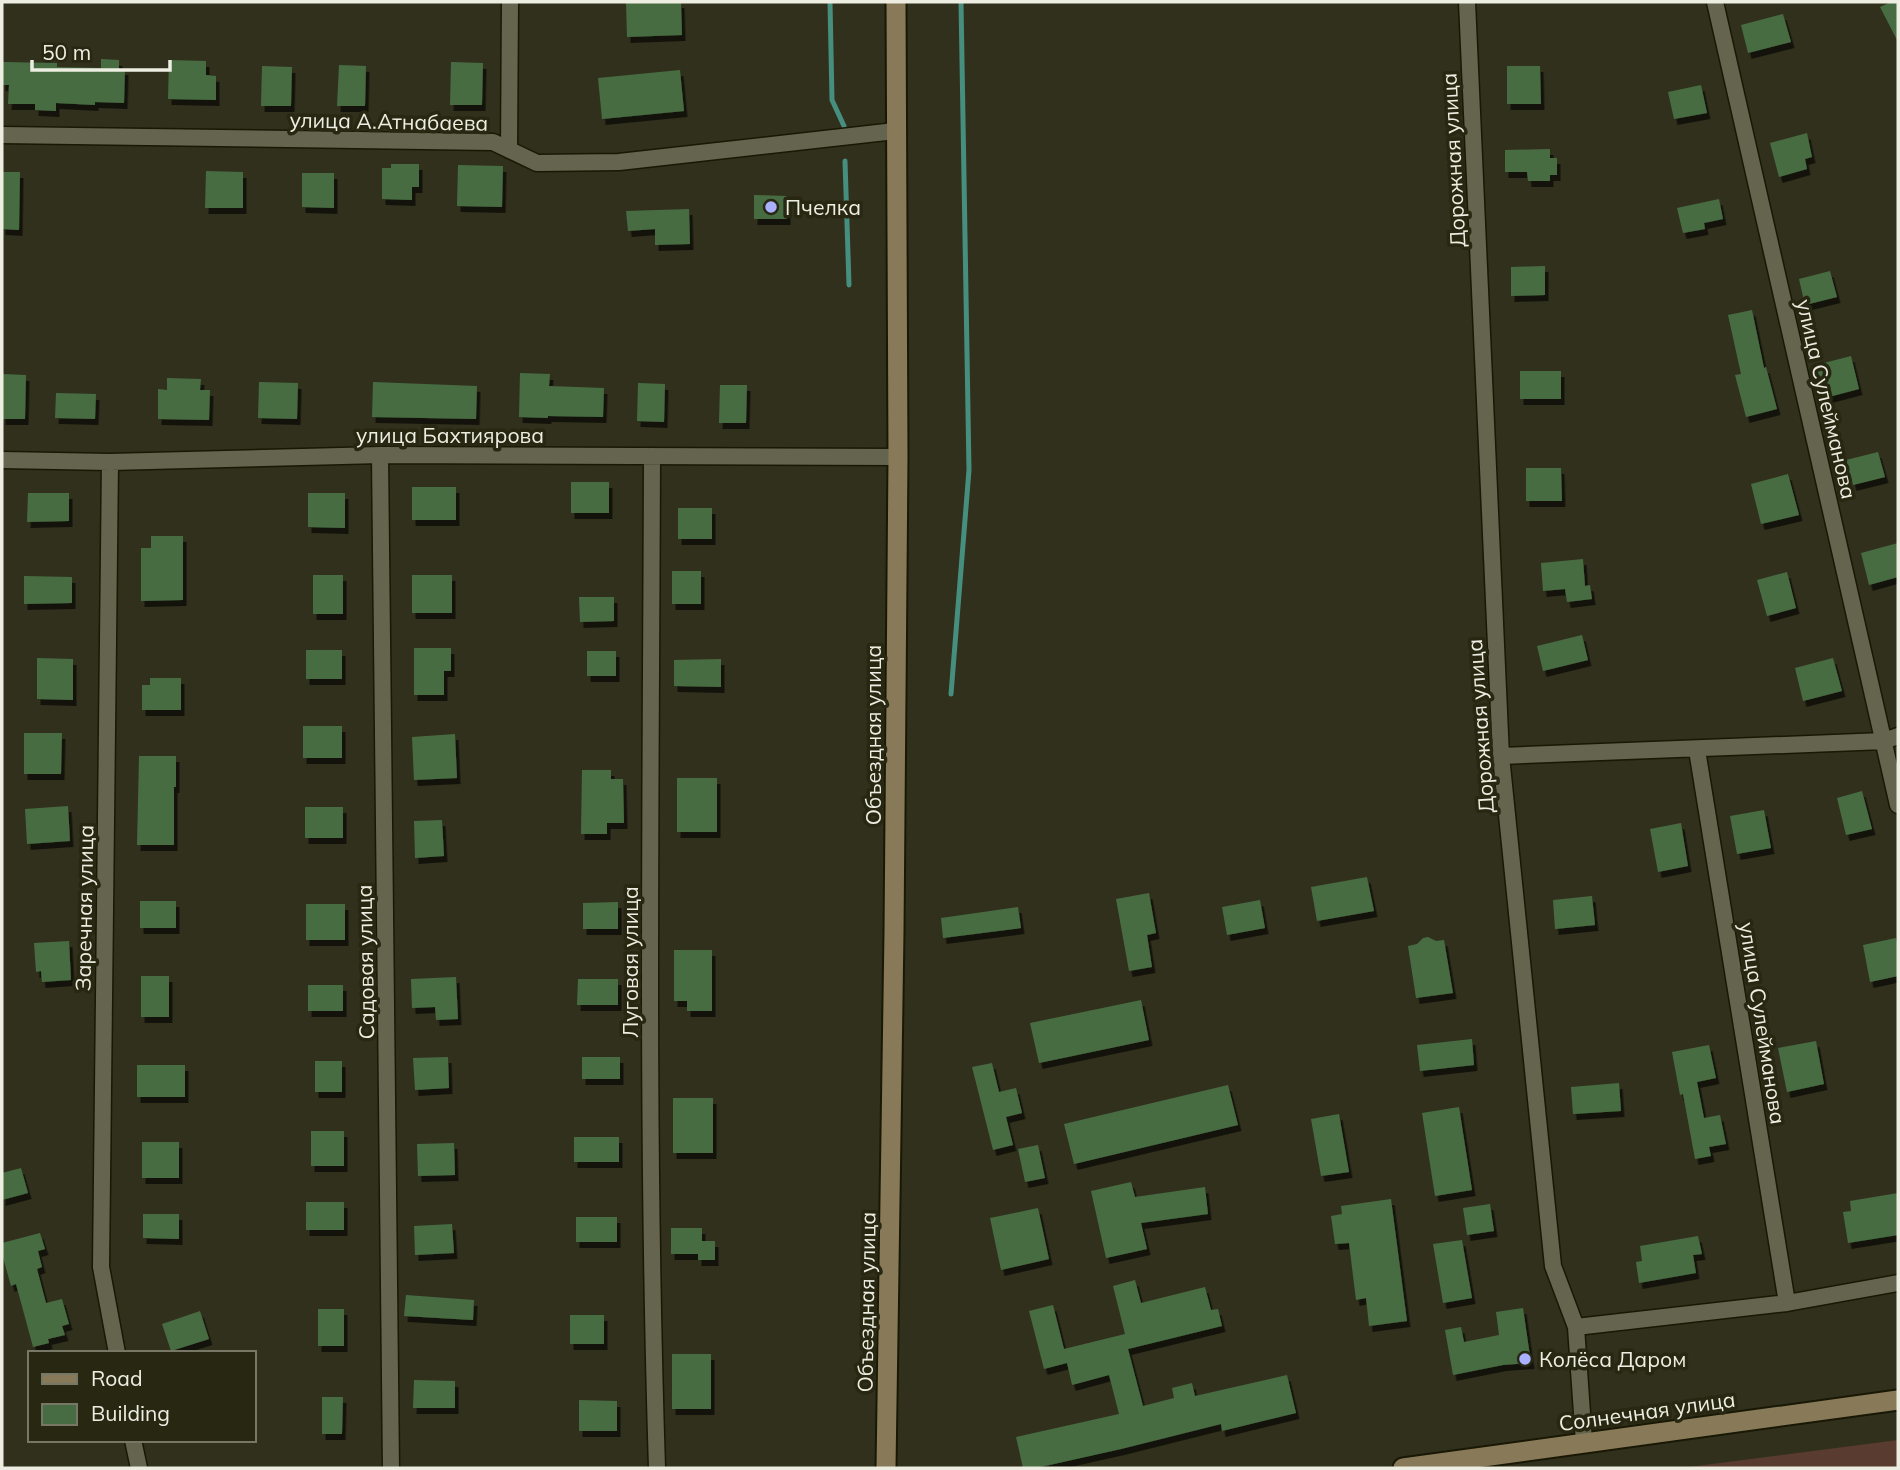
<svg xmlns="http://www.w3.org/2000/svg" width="1900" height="1470" font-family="Mulish,sans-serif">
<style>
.green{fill:#5a3b30}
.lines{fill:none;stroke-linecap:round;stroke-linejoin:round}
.stream{stroke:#468e7e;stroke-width:5}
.building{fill:#476c43;filter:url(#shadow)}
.minor-casing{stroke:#191805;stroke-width:19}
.secondary-casing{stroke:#191805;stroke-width:23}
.minor{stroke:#65654f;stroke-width:16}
.secondary{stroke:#887a58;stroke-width:19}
.poi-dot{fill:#a9b0fc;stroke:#272712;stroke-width:2.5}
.labels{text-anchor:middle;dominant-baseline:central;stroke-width:7;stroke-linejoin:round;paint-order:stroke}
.street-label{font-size:21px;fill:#edeee1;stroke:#272712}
.poi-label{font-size:21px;fill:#edeee1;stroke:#272712;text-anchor:start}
</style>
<defs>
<filter id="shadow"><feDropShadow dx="3.5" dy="6" stdDeviation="0" flood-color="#0009"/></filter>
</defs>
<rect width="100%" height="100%" fill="#31301c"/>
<path class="green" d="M1898 1440V1468H1681Z"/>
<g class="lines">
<path class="stream" d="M830 2 832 100 844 126
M845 161 849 285
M951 694 969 470 961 2"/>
</g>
<path class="building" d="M626 2H681L682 35 627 37Z
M1891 2H1898V42L1880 7Z
M1783 14 1791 42 1748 53 1741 25Z
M101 59 119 60V69H125L124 103 95 102V105L56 103V111L35 110V104H8L9 85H2V62L57 63V67L101 68Z
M169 60 206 61V75L216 76V100L168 99Z
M451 62 483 63 482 105H450Z
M339 65 366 66 365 106H337Z
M262 66 292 67 291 106H261Z
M1507 66H1540L1541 104H1507Z
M680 70 684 111 602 119 598 78Z
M1701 85 1707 113 1674 119 1668 92Z
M1807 133 1812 157 1805 159 1807 169 1779 177 1770 143Z
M1550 149V158H1557V175H1550V181H1528L1527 172H1505V150Z
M391 164H419V187H412V200L382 199V168H391Z
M458 165 503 166 502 207 457 206Z
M206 171 243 172V208H205Z
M2 172H20L19 230 2 229Z
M302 173H334V208L302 207Z
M754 195 787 196V219H754Z
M1719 199 1723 219 1704 223 1705 229 1683 233 1677 208Z
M689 209 690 244 655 245V229L628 231 626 211Z
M1545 266V295L1511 296V267Z
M1830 271 1837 297 1805 305 1799 279Z
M1752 310 1764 368 1766 367 1777 409 1746 417 1735 375 1741 374 1728 315Z
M1851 356 1859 389 1825 398 1816 365Z
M1520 371H1561V399H1520Z
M520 373 550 374 549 386 604 388 603 417 548 416V418L519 417Z
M2 374 26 375 25 419H2Z
M167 378 201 379 200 390H210L209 420 158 419V389L167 390Z
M259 382 298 383 297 419 258 418Z
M373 382 477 386 476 419 372 417Z
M638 383 665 384 664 422 637 421Z
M720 385H747L746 423H719Z
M56 393 96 394 95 419 55 418Z
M1878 452 1885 477 1853 485 1846 460Z
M1526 468H1561L1562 501H1526Z
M1788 474 1799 515 1761 524 1751 484Z
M571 482H609V513H571Z
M412 487H456V520H412Z
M28 493H69V521L27 522Z
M308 493H345V528L308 527Z
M678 508H712V539H678Z
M151 536H183V600L141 601V548H151Z
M1898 543V577L1869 585 1861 553Z
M1583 559 1585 586 1590 585 1592 599 1567 602 1565 589 1543 591 1541 563Z
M672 571H701V604H672Z
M1787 572 1796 608 1767 616 1757 580Z
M313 575H343V614H313Z
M412 575H452V613H412Z
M24 576 72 577V603L24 604Z
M579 597H614V621L580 622Z
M1582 635 1588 660 1543 671 1537 646Z
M414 648H451V671H444V695H414Z
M306 650H342V679H306Z
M587 651H616V676H587Z
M37 658 73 659V700L37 699Z
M1833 658 1842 691 1803 701 1795 668Z
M721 659V687L674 686V660Z
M150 678H181V710H142V685H150Z
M303 726H342V758H303Z
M24 733H62L61 774H24Z
M455 734 457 778 414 780 412 737Z
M139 756H176V787H174V845H137Z
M582 770H611V779H623L624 823H607V834H581Z
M677 778H717V832H677Z
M1862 791 1872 829 1846 835 1837 798Z
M68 806 70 841 27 844 25 809Z
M305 807H343V838H305Z
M1764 810 1771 848 1737 854 1730 816Z
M442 820 444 856 415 858 414 821Z
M1681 823 1688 866 1658 872 1650 829Z
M1367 877 1374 911 1317 921 1311 887Z
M1149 893 1156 933 1147 935 1152 967 1129 971 1116 899Z
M1592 896 1595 925 1555 929 1553 900Z
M1260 900 1265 928 1227 935 1222 907Z
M140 901H176V928H140Z
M618 902V929H583V903Z
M306 904H345V940H306Z
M1018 907 1021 928 943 938 941 918Z
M1428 937 1436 941 1444 940 1453 993 1416 998 1408 946 1417 944 1423 938Z
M1896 938 1898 949V976L1870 982 1863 945Z
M69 941 71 980 42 982 41 971 36 972 34 943Z
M674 950H712V1011H687V1001H674Z
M141 976H169V1017H141Z
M456 977 458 1019 436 1020 435 1007 412 1008 411 979Z
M578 979H618V1005H577Z
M308 985H343V1011H308Z
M1141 1000 1149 1040 1039 1063 1030 1023Z
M1472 1039 1474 1065 1420 1071 1417 1045Z
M1816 1041 1824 1084 1787 1092 1778 1048Z
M1709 1045 1716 1078 1697 1082 1704 1118 1720 1115 1726 1144 1709 1147 1711 1156 1695 1159 1683 1094 1680 1095 1672 1052Z
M448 1057 449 1088 415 1090 413 1058Z
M582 1057H620V1079H582Z
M315 1061H342V1092H315Z
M992 1063 999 1092 1016 1088 1022 1113 1006 1117 1013 1145 993 1150 972 1067Z
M137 1065H185V1097H137Z
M1619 1083 1621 1111 1573 1114 1571 1087Z
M1228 1085 1238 1125 1074 1164 1064 1124Z
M673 1098H713V1153H673Z
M1459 1107 1472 1190 1435 1196 1422 1113Z
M1339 1114 1349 1172 1321 1176 1311 1119Z
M311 1131H344V1166H311Z
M574 1137H619V1162H574Z
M142 1142H179V1178H142Z
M454 1143 455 1175 418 1176 417 1144Z
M1038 1145 1045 1178 1025 1182 1018 1149Z
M21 1168 28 1193 2 1200V1173Z
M1131 1182 1135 1197 1205 1187 1208 1214 1141 1223 1147 1249 1106 1258 1091 1191Z
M1898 1193V1235L1848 1243 1843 1212 1851 1211 1850 1201Z
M1391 1199 1407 1321 1369 1326 1366 1298 1356 1300 1349 1243 1335 1244 1331 1216 1342 1214 1341 1206Z
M306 1202H344V1230H306Z
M1490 1204 1494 1231 1467 1235 1463 1208Z
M1038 1208 1049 1259 1001 1270 990 1218Z
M143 1214H179V1239L143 1238Z
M576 1217H617V1242H576Z
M452 1224 454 1253 415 1255 414 1226Z
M671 1228H702V1241H715V1260H698V1254H671Z
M40 1233 45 1249 38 1251 42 1267 37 1269 46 1303 62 1299 69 1324 62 1326 65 1335 48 1339 49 1343 33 1347 16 1284 11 1286 2 1254V1243Z
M1698 1236 1702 1254 1693 1255 1696 1273 1639 1283 1636 1262 1642 1261 1640 1246Z
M1462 1240 1472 1298 1443 1303 1433 1244Z
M1135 1280 1141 1303 1205 1287 1211 1310 1218 1309 1222 1326 1128 1349 1143 1406 1174 1398 1172 1388 1192 1383 1195 1396 1287 1375 1296 1413 1222 1431 1221 1424 1121 1449 1036 1468H1023L1016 1437 1119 1414 1109 1375 1072 1385 1067 1363 1044 1369 1029 1311 1053 1305 1064 1349 1125 1334 1113 1286Z
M406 1295 474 1300 473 1320 404 1316Z
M1523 1308 1531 1363 1503 1365 1453 1375 1445 1330 1461 1327 1464 1342 1499 1335 1496 1312Z
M318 1309H344V1346H318Z
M200 1311 209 1339 171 1351 162 1324Z
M570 1315H604V1344H570Z
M672 1354H711V1409H672Z
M414 1380 455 1381V1408H413Z
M322 1397H343L342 1434H322Z
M579 1400 617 1401V1431H579Z"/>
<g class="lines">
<g class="minor-casing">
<path id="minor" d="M1467 2 1501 756 1553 1266 1576 1327 1584 1442
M1715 2 1898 805
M2 135 493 142 537 163 619 162 895 131
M509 150 510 2
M380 455 391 1468
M652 456C651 793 646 1131 657 1468
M2 460 110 462 380 455 898 457
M110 462 101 1267 117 1353
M1697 750 1787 1303
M1501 756 1884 741 1898 736
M1576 1327 1787 1303 1898 1283
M133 1440 139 1468"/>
</g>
<g class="secondary-casing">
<path id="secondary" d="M886 1468 894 932 898 457 896 2
M1403 1468 1898 1400"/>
</g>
<use href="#minor" class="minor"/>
<use href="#secondary" class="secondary"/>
</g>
<g class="poi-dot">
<circle cx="771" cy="207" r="7"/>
<circle cx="1525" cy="1359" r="7"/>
</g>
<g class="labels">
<g class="street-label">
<text transform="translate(389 121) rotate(1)">улица А.Атнабаева</text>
<text transform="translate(1453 160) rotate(-93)">Дорожная улица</text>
<text transform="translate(1827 399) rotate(77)">улица Сулейманова</text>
<text x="450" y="435">улица Бахтиярова</text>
<text transform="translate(1480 726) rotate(-94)">Дорожная улица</text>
<text transform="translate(873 735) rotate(-90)">Объездная улица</text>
<text transform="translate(84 908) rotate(-89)">Заречная улица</text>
<text transform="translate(365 962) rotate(-91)">Садовая улица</text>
<text transform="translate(630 962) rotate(-90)">Луговая улица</text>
<text transform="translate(1763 1023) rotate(81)">улица Сулейманова</text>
<text transform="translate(866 1302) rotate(-89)">Объездная улица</text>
<text transform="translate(1647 1411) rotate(-8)">Солнечная улица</text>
</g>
<g class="poi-label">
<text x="785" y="207">Пчелка</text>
<text x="1539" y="1359">Колёса Даром</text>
</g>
</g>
<rect width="1900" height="1470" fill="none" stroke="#edeee1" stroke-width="7"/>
<rect x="28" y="1351" width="228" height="91" fill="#272712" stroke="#767765" stroke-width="2"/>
<rect x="42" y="1374" width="35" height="10" fill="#887a58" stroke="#767765" stroke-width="2"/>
<text x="91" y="1386" font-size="21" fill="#edeee1">Road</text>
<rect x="42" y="1404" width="35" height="21" fill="#476c43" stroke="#767765" stroke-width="2"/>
<text x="91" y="1421" font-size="21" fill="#edeee1">Building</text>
<path d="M32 60v10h138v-10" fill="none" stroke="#edeee1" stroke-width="3.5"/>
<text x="42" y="60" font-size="21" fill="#edeee1" stroke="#272712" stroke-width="5" paint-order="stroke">50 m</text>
</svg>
